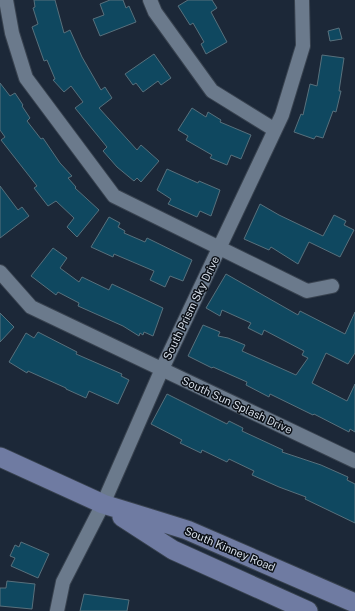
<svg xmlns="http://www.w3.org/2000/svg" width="355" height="611" font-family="'Public Sans',sans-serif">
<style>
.building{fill:#0f4860;stroke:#58707c}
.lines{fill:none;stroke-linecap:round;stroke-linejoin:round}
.street-casing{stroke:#38424f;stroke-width:16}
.secondary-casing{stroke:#38424f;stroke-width:21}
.street{stroke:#6b7a8c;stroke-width:14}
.secondary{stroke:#6f7ba2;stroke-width:19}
.labels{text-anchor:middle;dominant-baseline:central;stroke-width:3;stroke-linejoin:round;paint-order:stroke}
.street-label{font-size:11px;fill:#d5dde8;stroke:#0c1118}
</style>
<rect width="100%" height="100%" fill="#1c2838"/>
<path class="building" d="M34 0H55L64 33 70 30 82 57 101 90 105 87 112 98 99 108 137 150 141 145 159 161 141 182 137 178 134 181 117 167 103 151 107 147 75 108 83 102 71 86 64 92 53 80 55 79 47 60 44 61 32 27 38 24 33 8 35 7Z
M110 0H123L126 8 129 6 136 22 100 36 93 19 104 15 100 4Z
M188 0H212L217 8 211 12 227 42 206 54 201 44 204 42 193 23 190 25 178 6Z
M339 28 342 39 330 41 328 31Z
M154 54 171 78 161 85 158 81 143 92 136 83 133 85 125 74Z
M322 55 344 58 339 91H341L336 112 333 111 323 138 316 136 314 139 294 132 301 114 303 115 310 84 317 86Z
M0 83 10 96 15 93 23 105 22 106 30 118 27 121 41 139 43 138 60 163 72 176 68 178 76 187 75 188 99 210 77 237 67 227 74 218 56 201 48 206 34 188 37 186 1 140 5 137 0 130Z
M192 108 206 117 208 112 221 120 220 122 251 135 241 159 231 155 227 165 210 158 212 155 186 140 188 136 178 130Z
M167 169 198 183 199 181 220 190 211 216 200 211 197 217 168 204 171 199 157 190Z
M0 186 18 210 22 207 29 216 0 238Z
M260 204 279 215 323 236 334 215 346 221 344 225 354 230 340 257 309 242 298 264 271 247 269 250 244 239Z
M109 217 120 223 118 227 125 231 124 233 145 242 147 238 192 260 183 281 170 276 165 287 150 280 154 271 114 254 113 257 91 247Z
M53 248 67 258 60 268 79 282 82 277 109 290 112 284 163 308 153 336 144 332 143 335 140 333 139 336 123 326 78 306 79 303 58 292 56 295 31 276Z
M226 274 298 315 300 311 345 334 355 312V353L348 364 326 353 312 383 347 401 355 384V432L350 429 349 432 314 414 313 415 270 394 269 397 246 385 247 382 213 367 212 368 188 356 203 325 220 332 218 336 228 338 245 345 242 351 296 375 308 358 302 355 304 351 264 330 262 335 248 328 251 323 222 310 220 316 206 308Z
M0 313 14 327 0 342Z
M38 332 77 352 76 354 122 374 121 376 129 380 118 404 89 391 86 398 66 389V388L28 371 27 373 9 362 26 333 34 338Z
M167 394 227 424 229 421 243 428 242 431 283 450 282 452 321 465 348 477 347 480 355 484V523L305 499 306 497 279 487 252 475 254 471 229 459 227 462 202 450 201 453 180 443 182 440 151 424Z
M21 542 49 554 38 578 11 566 15 558 10 556 15 545 19 547Z
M7 581 35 584 32 609 0 606V588H6Z
M84 594 129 600 127 611H80Z"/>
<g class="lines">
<g class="street-casing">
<path id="street" d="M6 0 12 33 26 78 114 196 307 291 332 286
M150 0 155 12 212 91 275 130
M0 272 31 307 355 461
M57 611 63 582 103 504 162 369 282 115 303 46 302 0"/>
</g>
<g class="secondary-casing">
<path id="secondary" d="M0 457 103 504 187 530 355 603
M122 517 173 550 308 611"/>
</g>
<use href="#street" class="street"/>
<use href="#secondary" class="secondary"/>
</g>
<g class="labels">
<g class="street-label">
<text transform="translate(191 308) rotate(-64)">South Prism Sky Drive</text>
<text transform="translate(237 405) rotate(25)">South Sun Splash Drive</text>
<text transform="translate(230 549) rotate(23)">South Kinney Road</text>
</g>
</g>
</svg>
